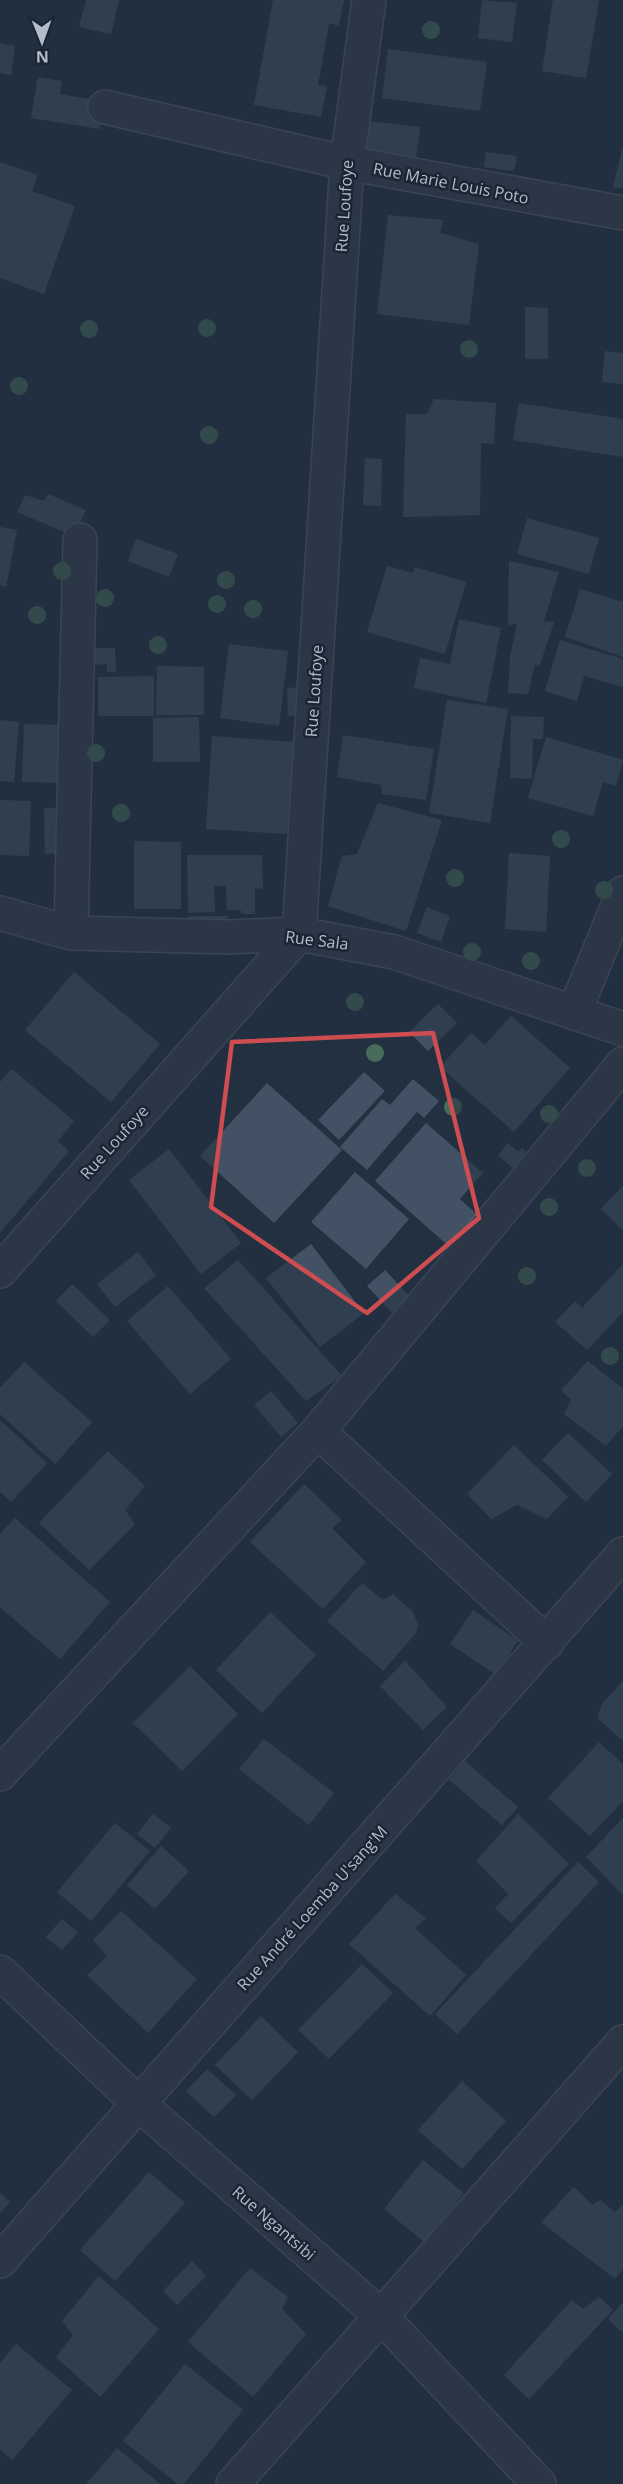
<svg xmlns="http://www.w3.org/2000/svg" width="623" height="2484" font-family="'Open Sans',sans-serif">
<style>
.building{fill:#425264}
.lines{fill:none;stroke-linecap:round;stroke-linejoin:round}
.street-casing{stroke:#545f6d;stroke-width:36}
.street{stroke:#36414f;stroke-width:33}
.tree{fill:#486c5b}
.marked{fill:none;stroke:#cd4d50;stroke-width:4.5;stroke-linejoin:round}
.labels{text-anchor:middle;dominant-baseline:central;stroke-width:5;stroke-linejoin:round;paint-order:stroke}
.street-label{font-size:16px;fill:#b2bcca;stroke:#1b2634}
</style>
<rect width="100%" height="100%" fill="#223040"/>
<path class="building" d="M86 0H119L111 34 79 27Z
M273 0H344L339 26 329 23 318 85 327 86 321 117 254 105Z
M482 0 517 3 512 42 478 38Z
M553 0H599L586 78 542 71Z
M0 43 15 46 11 75 0 73Z
M388 49 487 62 480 111 382 98Z
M38 77 62 81 60 94 105 102 100 129 31 118Z
M367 121 420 127 416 158 364 152Z
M623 145V189L613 187Z
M486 152 517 156 514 171 484 167Z
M0 162 38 175 32 191 75 206 44 294 0 278Z
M388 215 443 220 440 233 479 244 469 325 377 314Z
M525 307 548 308V359H525Z
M605 351 623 353V384L602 382Z
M434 399 496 403 494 444 481 443 480 515 403 517 406 414H427Z
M519 403 623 419V457L513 440Z
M365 458 382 459 381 506 363 505Z
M48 494 86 510 74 536 17 512 25 495 44 501Z
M527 518 599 538 589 574 517 554Z
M0 527 17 530 6 587 0 585Z
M136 539 178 554 169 577 128 561Z
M509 561 559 572 544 621 554 622 539 667 535 664 528 694 508 693 510 657 517 624 508 625Z
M387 566 413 573 415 567 466 582 445 654 367 632Z
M580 589 623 602V657L565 637Z
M459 619 501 628 486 703 414 688 420 658 450 664Z
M560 640 623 659V687L584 676 577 701 545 691Z
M229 644 288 651 279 726 220 718Z
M94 648H115L116 672H107V664L94 665Z
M157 666 204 667V715H156Z
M154 676V716H98V677Z
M303 687 304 715 288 716 287 688Z
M447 700 508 709 490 823 429 813Z
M511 716 544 717 543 739H533L532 779 510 778Z
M199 717 200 762H153V718Z
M0 720 19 722 14 782 0 781Z
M24 724 62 725 60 783 22 782Z
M343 735 434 749 426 800 382 794 381 785 337 777Z
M212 736 294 742 287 834 206 829Z
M546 737 623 760 616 786 603 782 593 816 528 798Z
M0 800 31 801 29 856 0 855Z
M378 803 442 820 406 931 328 906 342 856 357 854Z
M44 808H63L64 853 45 854Z
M134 841 181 842V909H134Z
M509 853 550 856 546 932 505 929Z
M187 855H262L263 889 255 888V914H241V910H227L226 886H214L215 912 188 913Z
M427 907 450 916 441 942 417 933Z
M188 916H228V926H188Z
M74 972 160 1044 111 1102 25 1030Z
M438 1004 457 1023 428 1051 409 1032Z
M511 1016 570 1068 514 1132 440 1067 471 1033 485 1045Z
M12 1069 74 1121 58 1141 69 1151 0 1233V1082Z
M364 1072 385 1091 339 1140 318 1120Z
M413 1079 439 1101 424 1118 417 1112 367 1170 340 1147 382 1099 390 1105Z
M267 1083 342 1150 274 1223 200 1156Z
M426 1123 483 1173 460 1199 481 1218 453 1250 375 1181Z
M508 1143 518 1152 522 1148 530 1155 516 1171 498 1155Z
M169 1149 241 1243 201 1274 129 1180Z
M355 1172 409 1219 366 1269 311 1222Z
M623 1186V1230L601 1209Z
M311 1244 364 1313 320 1347 266 1278Z
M138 1252 156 1275 115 1307 97 1284Z
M238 1260 342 1376 306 1401 204 1288Z
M623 1264V1312L587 1350 555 1322 575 1301 582 1308Z
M385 1270 413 1300 395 1316 367 1286Z
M72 1284 110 1320 93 1337 56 1301Z
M168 1286 231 1359 190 1394 127 1321Z
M588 1361 623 1389V1426L606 1446 564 1414 571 1400 561 1390Z
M24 1362 92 1422 55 1464 0 1414V1388Z
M271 1391 298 1423 281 1437 254 1405Z
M0 1420 47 1463 11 1502 0 1492Z
M568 1433 612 1474 586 1502 542 1460Z
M514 1445 568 1497 547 1519 517 1505 491 1519 467 1494Z
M108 1451 145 1486 125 1510 135 1524 89 1570 39 1523Z
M304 1484 342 1520 332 1528 366 1562 323 1609 250 1542Z
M15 1518 110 1602 60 1659 0 1607V1534Z
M362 1583 383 1600 393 1594 413 1612 418 1625 416 1633 383 1671 327 1621Z
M473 1610 518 1641 496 1675 450 1644Z
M270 1612 316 1655 262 1713 216 1670Z
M405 1661 447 1707 423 1730 380 1686Z
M190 1666 238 1714 182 1771 133 1723Z
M623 1681V1741L597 1718 602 1704Z
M264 1739 334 1793 309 1825 239 1769Z
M599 1742 623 1764V1801L590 1836 548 1798Z
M465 1761 518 1807 502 1825 449 1780Z
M153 1814 171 1828 155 1848 137 1834Z
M518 1814 569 1864 511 1923 495 1908 508 1894 476 1861Z
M623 1818V1895L586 1857Z
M115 1823 150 1851 91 1921 57 1892Z
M161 1846 189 1871 155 1909 127 1885Z
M578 1862 599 1882 457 2034 435 2014Z
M395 1894 426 1918 415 1928 466 1975 430 2016 349 1944Z
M121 1911 197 1979 148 2033 87 1975 107 1956 93 1940Z
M62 1919 78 1932 62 1950 46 1937Z
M362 1964 393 1993 329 2059 298 2030Z
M261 2016 298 2052 252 2100 215 2065Z
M207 2069 236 2095 214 2117 186 2091Z
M462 2081 506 2121 462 2169 418 2130Z
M423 2160 464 2193 424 2242 384 2209Z
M149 2172 185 2203 115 2281 80 2250Z
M574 2187 592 2205 600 2200 615 2212 623 2204V2269L615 2279 541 2222Z
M0 2193 10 2202 0 2213Z
M192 2261 206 2276 177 2305 163 2291Z
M250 2268 288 2297 282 2309 306 2334 253 2397 188 2342Z
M99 2276 159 2329 100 2397 56 2357 73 2335 62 2321Z
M599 2297 613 2310 529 2399 504 2375 572 2300 583 2309Z
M623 2302V2333L608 2319Z
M16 2344 72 2390 12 2460 0 2449V2363Z
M185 2364 243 2410 184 2484H178L123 2441Z
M117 2448 160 2484H86Z"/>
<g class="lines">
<g class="street-casing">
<path id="street" d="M105 107 347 163 623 213
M0 913 71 933 229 937 299 934 394 952 623 1029
M71 933 80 540
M574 1013 623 893
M0 1271 299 934 347 163 369 0
M318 1431 547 1643
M0 1774 318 1431 623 1064
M0 1972 138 2103 381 2316 539 2484
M0 2261 623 1554
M233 2484 623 2042"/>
</g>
<use href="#street" class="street"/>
</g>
<g class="tree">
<circle cx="431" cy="30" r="9"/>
<circle cx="207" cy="328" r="9"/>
<circle cx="89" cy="329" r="9"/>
<circle cx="469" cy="349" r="9"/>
<circle cx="19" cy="386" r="9"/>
<circle cx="209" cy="435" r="9"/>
<circle cx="62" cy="571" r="9"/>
<circle cx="226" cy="580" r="9"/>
<circle cx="105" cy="598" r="9"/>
<circle cx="217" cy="604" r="9"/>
<circle cx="253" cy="609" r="9"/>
<circle cx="37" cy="615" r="9"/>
<circle cx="158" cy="645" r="9"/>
<circle cx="96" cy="753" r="9"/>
<circle cx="121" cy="813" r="9"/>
<circle cx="561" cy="839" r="9"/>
<circle cx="455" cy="878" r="9"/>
<circle cx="604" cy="890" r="9"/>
<circle cx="472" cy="952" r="9"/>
<circle cx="531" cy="961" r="9"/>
<circle cx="355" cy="1002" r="9"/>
<circle cx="375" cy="1053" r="9"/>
<circle cx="453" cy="1107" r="9"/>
<circle cx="549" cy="1114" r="9"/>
<circle cx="587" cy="1168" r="9"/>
<circle cx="549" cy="1207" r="9"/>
<circle cx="527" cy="1276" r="9"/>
<circle cx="610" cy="1356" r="9"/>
</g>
<path d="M0 0H623V2484H0ZM433 1033 479 1218 367 1313 211 1207 232 1042Z" fill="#223040" fill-opacity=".55" fill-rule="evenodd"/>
<path class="marked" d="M433 1033 479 1218 367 1313 211 1207 232 1042Z"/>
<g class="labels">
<g class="street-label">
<text transform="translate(451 183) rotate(11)">Rue Marie Louis Poto</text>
<text transform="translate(344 206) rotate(-86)">Rue Loufoye</text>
<text transform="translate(314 691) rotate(-86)">Rue Loufoye</text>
<text transform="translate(317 940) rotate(7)">Rue Sala</text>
<text transform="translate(114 1142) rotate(-48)">Rue Loufoye</text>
<text transform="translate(312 1908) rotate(-48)">Rue André Loemba U'sang'M</text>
<text transform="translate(274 2223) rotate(41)">Rue Ngantsibi</text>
</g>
</g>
<g transform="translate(42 42) rotate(179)" stroke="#1b2634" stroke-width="4.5" paint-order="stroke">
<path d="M0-4.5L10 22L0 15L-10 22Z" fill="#b2bcca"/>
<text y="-9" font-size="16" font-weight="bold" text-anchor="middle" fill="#b2bcca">N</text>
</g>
</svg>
